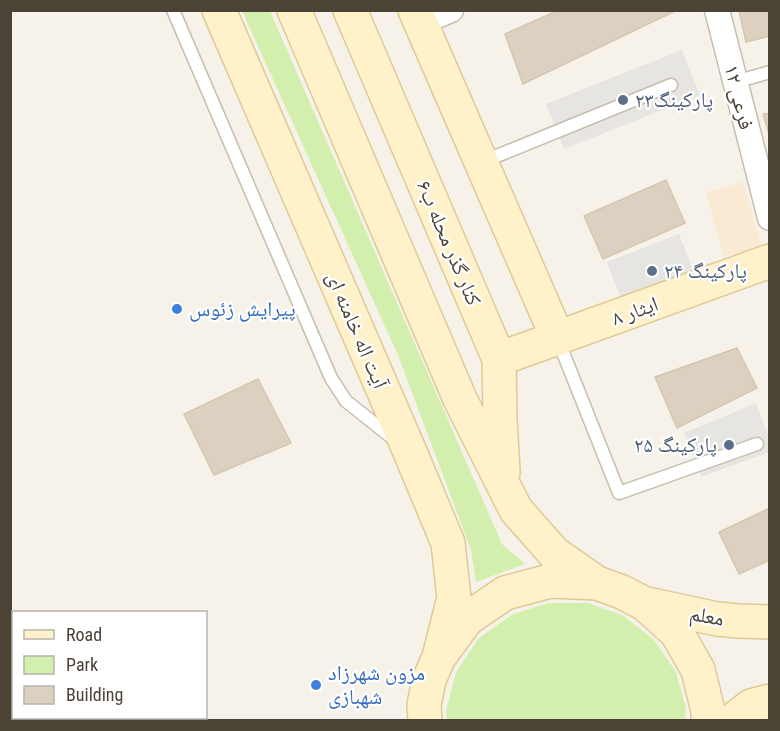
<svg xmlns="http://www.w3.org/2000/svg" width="780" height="731" font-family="'Roboto Condensed','Noto Naskh Arabic',sans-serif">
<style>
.commercial{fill:#fae9d3}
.green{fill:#d2efae}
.parking{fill:#e7e5e1}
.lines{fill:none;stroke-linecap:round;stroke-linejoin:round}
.canal{stroke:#a0d5f9;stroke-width:24}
.building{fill:#dcd1c0;stroke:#d5c6af;stroke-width:1.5}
.lane-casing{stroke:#c6bdad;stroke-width:15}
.street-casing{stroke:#c6bdad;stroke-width:27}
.secondary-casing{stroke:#dfca96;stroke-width:36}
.lane{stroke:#fff;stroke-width:12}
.street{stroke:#fff;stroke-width:24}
.secondary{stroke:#fff2cb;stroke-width:33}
.service-dot{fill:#5c6f8a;stroke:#fff;stroke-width:2}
.shop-dot{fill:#3f7fe0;stroke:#fff;stroke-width:2}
.labels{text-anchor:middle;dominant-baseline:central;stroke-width:4.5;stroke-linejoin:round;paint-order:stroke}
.street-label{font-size:21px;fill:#4b4336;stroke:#fff}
.service-label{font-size:21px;fill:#4e5e75;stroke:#fff;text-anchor:start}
.shop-label{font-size:21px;fill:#366cbe;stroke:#fff;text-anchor:start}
</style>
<rect width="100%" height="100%" fill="#f6f2e9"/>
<path class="commercial" d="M743 182 762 247 724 257 706 192Z"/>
<path class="green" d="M242 11H270L502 544 525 564 476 582 471 550 398 355Z
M549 603H588L624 616 654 640 676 672 686 709 685 720H447L446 711 456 672 479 638 513 614Z"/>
<path class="parking" d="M682 50 700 95 564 149 546 104Z
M679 234 697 280 624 308 607 262Z
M756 403 769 438V452L701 477 684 433Z"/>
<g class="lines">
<path class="canal" d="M10 625 14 632
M50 718 51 720"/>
</g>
<path class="building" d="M559 10H677L523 84 505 34Z
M739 10H770V36L746 42Z
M770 113V137L763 114Z
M666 180 685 223 603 259 584 216Z
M737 348 757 388 677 428 655 377Z
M258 379 291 443 214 475 184 414Z
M770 508V560L739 574 719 532Z
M171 718H203L204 720H173Z"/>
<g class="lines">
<g class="lane-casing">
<path id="lane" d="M173 10 331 378 346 401 395 440
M735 82 770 72
M482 162 671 85
M558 340 619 493 757 444"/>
</g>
<g class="street-casing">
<path id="street" d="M717 10 770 218
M420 23 451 10"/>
</g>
<g class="secondary-casing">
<path id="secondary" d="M219 10 410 452 448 543 454 598 439 657
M294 10 460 399 516 510 554 553 597 583
M350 10 499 359 500 419 503 472
M415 10 558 339
M499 359 770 261
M647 604 717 619 739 621 770 622
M425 720 424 705 429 680 439 657 467 619 505 593 550 581 597 583 622 592 645 604 677 633 698 670 708 711V720
M733 720 751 706 770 701"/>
</g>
<use href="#lane" class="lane"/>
<use href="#street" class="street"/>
<use href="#secondary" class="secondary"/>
</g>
<g class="service-dot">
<circle cx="623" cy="100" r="6"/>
<circle cx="652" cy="271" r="6"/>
<circle cx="729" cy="445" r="6"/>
</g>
<g class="shop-dot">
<circle cx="177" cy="309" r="6"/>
<circle cx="316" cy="685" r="6"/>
</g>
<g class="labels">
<g class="street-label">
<text transform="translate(739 97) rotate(76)">فرعی ۱۲</text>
<text transform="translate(449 243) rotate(67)">کنار گذر محله ب۶</text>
<text transform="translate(635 311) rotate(-20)">ایثار ۸</text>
<text transform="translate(357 330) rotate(67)">آیت اله خامنه ای</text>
<text transform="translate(707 616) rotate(10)">معلم</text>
</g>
<g class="service-label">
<text x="635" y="100">پارکینگ۲۳</text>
<text x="664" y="271">پارکینگ ۲۴</text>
<text x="717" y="445" text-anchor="end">پارکینگ ۲۵</text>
</g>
<g class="shop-label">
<text x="189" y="309">پیرایش زئوس</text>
<text x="328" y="673">مزون شهرزاد<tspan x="328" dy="24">شهبازی</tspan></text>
</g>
</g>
<rect width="780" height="731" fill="none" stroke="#4b4336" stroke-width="24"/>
<rect x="12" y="611" width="195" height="108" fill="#ffffff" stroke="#b7b4af" stroke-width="1.5"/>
<rect x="24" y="630" width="30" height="9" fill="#fff2cb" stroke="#b7b4af" stroke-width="1.5"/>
<text x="66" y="641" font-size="18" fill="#4b4336">Road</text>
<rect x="24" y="656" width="30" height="18" fill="#d2efae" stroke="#b7b4af" stroke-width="1.5"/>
<text x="66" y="671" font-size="18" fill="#4b4336">Park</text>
<rect x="24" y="686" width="30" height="18" fill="#dcd1c0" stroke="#b7b4af" stroke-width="1.5"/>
<text x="66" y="701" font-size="18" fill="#4b4336">Building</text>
</svg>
